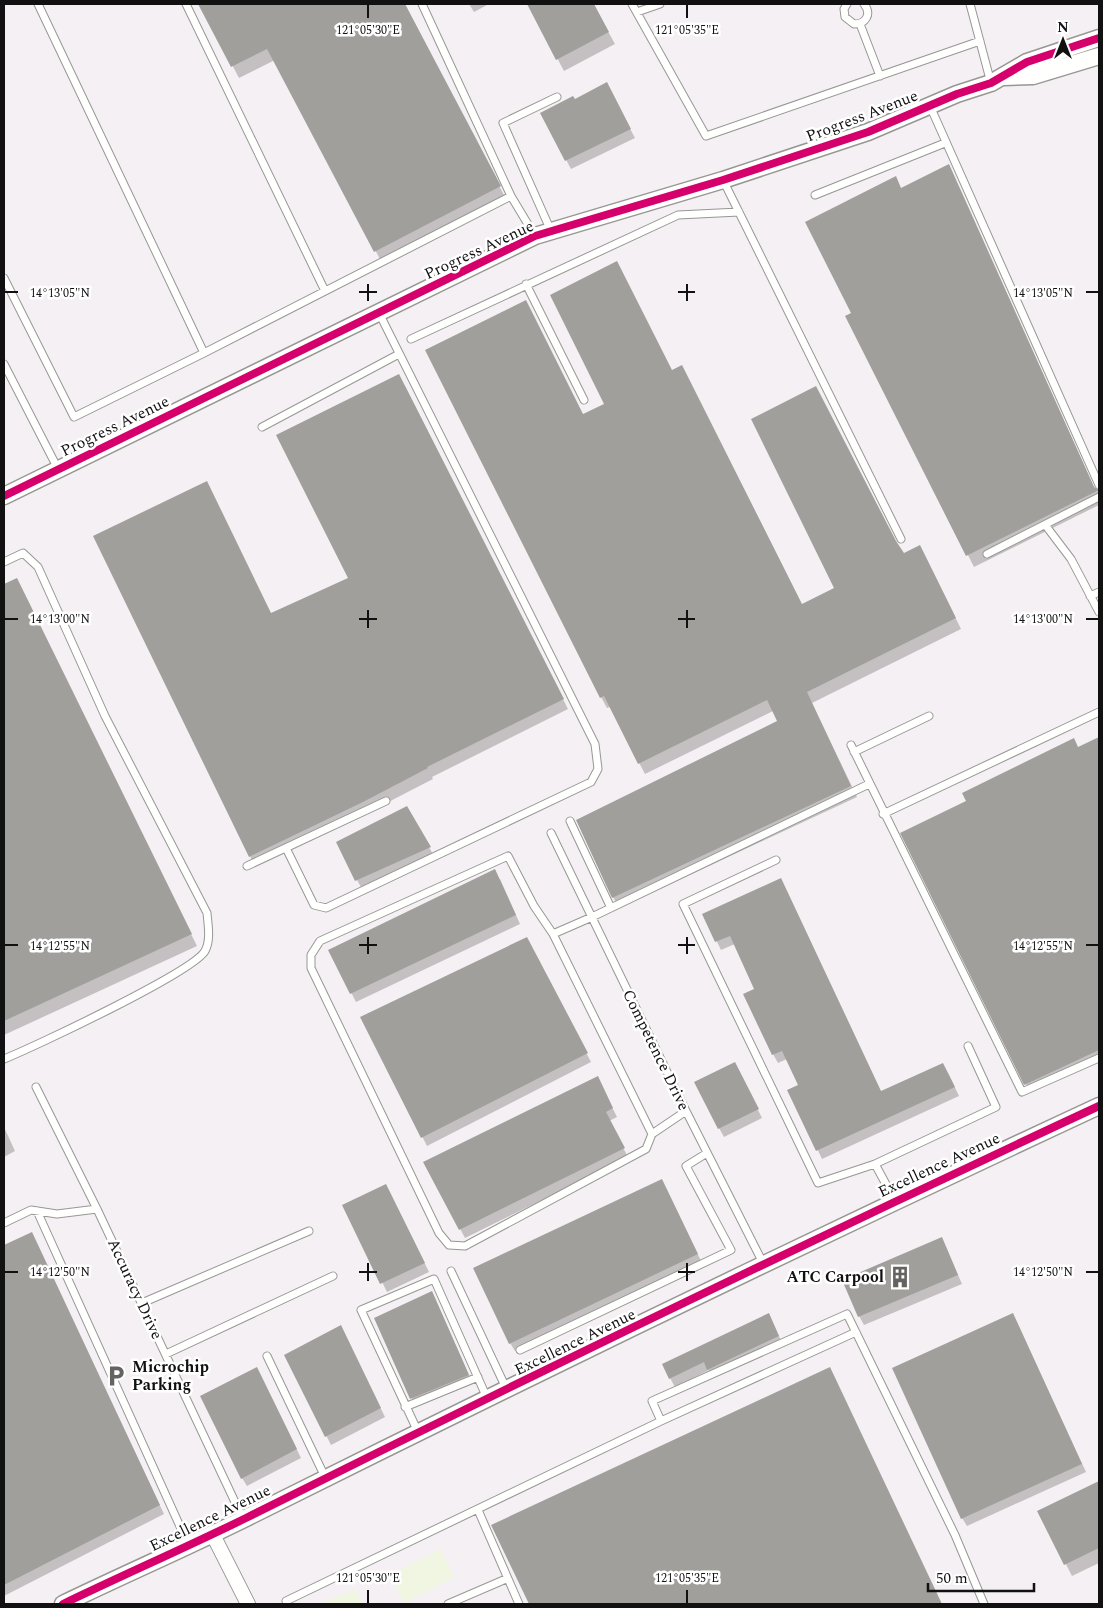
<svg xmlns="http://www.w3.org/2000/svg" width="1103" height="1608" font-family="Spectral,serif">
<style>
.industrial{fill:#f5f0f3}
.pitch{fill:#f0f6e1}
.shadow{fill:#0003}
.building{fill:#a19f9c}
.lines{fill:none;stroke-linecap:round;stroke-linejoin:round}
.service-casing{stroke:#979795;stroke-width:9}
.minor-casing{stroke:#979795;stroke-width:16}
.tertiary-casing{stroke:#979795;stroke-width:19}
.service{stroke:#fffffe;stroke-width:7}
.minor{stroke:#fffffe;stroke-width:14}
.tertiary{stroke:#fffffe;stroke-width:16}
.cycleway-casing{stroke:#fff;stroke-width:11}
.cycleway{stroke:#d6006c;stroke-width:8}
.ticks{fill:none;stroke:#111;stroke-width:2}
.labels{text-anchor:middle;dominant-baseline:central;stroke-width:5;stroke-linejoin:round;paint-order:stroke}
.street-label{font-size:16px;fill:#111;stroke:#fff}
.poi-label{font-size:16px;font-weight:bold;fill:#111;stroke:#fff;text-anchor:end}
.ticks-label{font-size:12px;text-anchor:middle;fill:#111;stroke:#fff;stroke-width:5;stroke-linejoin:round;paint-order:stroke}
</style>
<rect width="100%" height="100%" fill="#fdfcf7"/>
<path class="industrial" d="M4 4H1099V1604H4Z"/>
<path class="pitch" d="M440 1549 455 1577 404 1603 390 1575Z
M355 1589 363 1604H320Z"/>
<path class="shadow" d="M200 4H405L506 199 382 263 275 60 239 78Z
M469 4H489L474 12Z
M528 4H593L615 44 564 71Z
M611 93 635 138 571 169 542 114 574 101Z
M948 165 1095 489 1099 492V505L974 567 847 316 852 314 901 189Z
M672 371 802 605 836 588 898 546 904 555 926 558 961 629 812 703 857 797 619 908 613 897 779 722 773 711 645 774 610 707 607 708 601 697 583 415Z
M405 386 568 709 432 777 433 779 369 812 255 866 250 856 350 579Z
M16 580 197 946 4 1035V586Z
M1099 738V1060L1030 1093 1026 1084 1078 748Z
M407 808 434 856 362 889 357 880Z
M500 879 520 924 356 1002 330 951Z
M781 879 881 1092 948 1073 959 1096 822 1159 789 1090 799 1085 787 1059 778 1063 773 1054 756 989 735 944 721 950 704 915Z
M531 947 591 1062 427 1146 362 1018Z
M739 1072 762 1118 724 1137 719 1128Z
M602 1087 617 1117 609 1121 628 1157 465 1238 425 1162Z
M4 1127 15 1151 4 1157Z
M386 1185 429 1272 387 1292 344 1205Z
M666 1189 702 1263 515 1351 510 1343Z
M31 1233 164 1514 4 1596V1247Z
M946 1247 962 1284 864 1325 859 1316Z
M432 1292 473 1384 416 1407 376 1318Z
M773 1323 783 1345 713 1378 709 1370 675 1387 670 1378Z
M1017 1323 1086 1472 967 1526 962 1518Z
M345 1336 385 1417 331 1445 286 1355Z
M261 1377 301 1458 247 1486 242 1478Z
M834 1377 941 1604H530L493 1525Z
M1099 1482V1563L1072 1576 1039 1512Z"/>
<path class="building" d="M198 4H405L501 186 374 252 267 49 231 67Z
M527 4H594L609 32 556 60Z
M607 82 631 129 565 161 540 113 573 96 575 99Z
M949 164 1094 487 1099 490 966 556 845 316 851 313 805 222 896 176 901 188Z
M617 261 672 370 682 365 802 604 834 588 751 419 816 386 896 541 904 553 920 545 956 618 807 692 851 786 612 898 576 820 777 721 767 700 638 764 604 696 600 698 425 350 526 300 583 414 604 404 550 295Z
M399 374 564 699 427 767 428 768 363 802 249 857 93 536 207 481 271 613 348 578 276 435Z
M17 578 192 934 4 1021V584Z
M1099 737V1050L1024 1085 900 833 966 801 962 793 1074 738 1078 747Z
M407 806 431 847 355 881 336 842Z
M495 869 516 915 350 994 328 950Z
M781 878 881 1091 943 1063 955 1087 816 1151 787 1090 798 1085 782 1051 772 1055 743 994 754 989 730 936 715 942 702 914Z
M527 937 588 1053 421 1138 360 1017Z
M735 1062 759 1109 718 1129 694 1082Z
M598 1076 613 1108 606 1112 625 1148 459 1230 423 1162Z
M662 1179 698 1254 509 1344 473 1268Z
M386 1184 425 1263 380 1284 342 1205Z
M32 1232 160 1505 4 1585V1245Z
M942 1237 958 1275 858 1317 842 1280Z
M432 1291 469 1375 410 1399 374 1318Z
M769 1313 779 1336 707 1370 704 1362 669 1379 662 1364Z
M1013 1313 1082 1464 961 1519 892 1368Z
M341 1325 381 1408 325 1437 284 1355Z
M257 1367 297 1449 241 1479 200 1396Z
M830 1367 942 1604H529L491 1525Z
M1099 1481V1548L1064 1565 1037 1511Z"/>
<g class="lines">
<g class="service-casing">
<path id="service" d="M38 4 204 353
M186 4 325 291
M422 4 511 196 535 236
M632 4 706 136 980 41
M847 4 844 9 845 17 854 24C866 24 872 14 864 4
M970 4 991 83
M637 12 660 4
M860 24 880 76
M930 106 1099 485
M723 180 901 539
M815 195 945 143
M551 231 503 123 557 97
M4 278 74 417 204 353 511 196
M526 284 584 400
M411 339 678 215 739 212
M4 364 58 469
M262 427 399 354
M1046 526 1071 559 1099 612
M987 554 1099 497
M4 562 23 553 38 567 105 716 207 913C208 925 211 940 205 951 193 972 34 1047 4 1059
M1090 596 1099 592
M851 745 1022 1092 1099 1058
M854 752 929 716
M883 814 1099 712
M570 821 611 908
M551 833 686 1111 764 1265
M286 848 314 905 326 908 591 782 598 769 595 744 379 313
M776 860 683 904 818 1183 875 1164 996 1107 968 1046
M247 866 386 801
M553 934 592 917 869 784
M36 1087 97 1209 243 1519
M652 1134 553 934 534 906 508 856 320 941 311 955V968L439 1233 449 1245 465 1246 646 1149 652 1134 686 1111
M875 1164 895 1201
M37 1211 188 1544
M4 1223 31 1210 57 1214 97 1209
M451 1271 506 1388
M142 1303 309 1231
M520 1350 731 1250 686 1166 707 1153
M166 1354 333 1276
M267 1356 325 1477
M405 1407 478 1377
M661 1421 652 1401 847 1314 955 1535 984 1604
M419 1434 361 1310 434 1279 487 1398
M478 1510 519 1604
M286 1601 661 1421 856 1332
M448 1604 506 1579"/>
</g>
<g class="minor-casing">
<path id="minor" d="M212 1533 248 1604"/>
</g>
<g class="tertiary-casing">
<path id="tertiary" d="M1004 77 1033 76 1099 56
M4 496 535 236 723 180 868 132 957 94 991 83 1027 62 1099 38
M63 1604C123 1575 185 1548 246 1518 528 1377 813 1239 1099 1106"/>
</g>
<use href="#service" class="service"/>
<use href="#minor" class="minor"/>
<use href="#tertiary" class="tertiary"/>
<g class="cycleway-casing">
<path id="cycleway" d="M4 496 535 236 723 180 868 132 957 94 991 83 1027 62 1099 38
M63 1604C123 1575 185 1548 246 1518 528 1377 813 1239 1099 1106"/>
</g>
<use href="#cycleway" class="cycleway"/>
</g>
<path class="ticks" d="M368 5V18M687 5V18M368 284V301M687 284V301M5 292H18M359 292H377M678 292H695M1086 292H1098M368 610V628M687 610V628M5 619H18M359 619H377M678 619H695M1086 619H1098M368 937V954M687 937V954M5 945H18M359 945H377M678 945H695M1086 945H1098M368 1263V1281M687 1263V1281M5 1272H18M359 1272H377M678 1272H695M1086 1272H1098M368 1590V1603M687 1590V1603"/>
<defs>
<g id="building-bare" transform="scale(1.725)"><path d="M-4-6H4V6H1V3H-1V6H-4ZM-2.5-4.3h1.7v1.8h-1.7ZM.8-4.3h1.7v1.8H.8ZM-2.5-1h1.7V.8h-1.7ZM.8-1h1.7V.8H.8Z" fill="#646362" stroke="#fff" stroke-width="2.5" paint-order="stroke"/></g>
<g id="parking-bare" transform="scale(1.725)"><path d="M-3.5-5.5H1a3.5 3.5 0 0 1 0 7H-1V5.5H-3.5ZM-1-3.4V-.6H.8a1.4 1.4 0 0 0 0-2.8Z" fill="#646362" stroke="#fff" stroke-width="2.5" paint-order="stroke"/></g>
</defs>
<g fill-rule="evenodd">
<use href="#building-bare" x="900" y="1277"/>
<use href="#parking-bare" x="116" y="1376"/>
</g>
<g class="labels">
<g class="street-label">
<text transform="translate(862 116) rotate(-21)">Progress Avenue</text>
<text transform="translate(479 250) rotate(-25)">Progress Avenue</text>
<text transform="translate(115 426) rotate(-26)">Progress Avenue</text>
<text transform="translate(656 1050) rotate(64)">Competence Drive</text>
<text transform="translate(939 1165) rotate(-25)">Excellence Avenue</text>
<text transform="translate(135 1289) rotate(65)">Accuracy Drive</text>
<text transform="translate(575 1342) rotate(-26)">Excellence Avenue</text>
<text transform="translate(210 1518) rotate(-26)">Excellence Avenue</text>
</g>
<g class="poi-label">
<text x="884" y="1277">ATC Carpool</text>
<text x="132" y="1367" text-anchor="start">Microchip<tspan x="132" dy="18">Parking</tspan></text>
</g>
</g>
<g class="ticks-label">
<text x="368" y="34">121°05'30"E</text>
<text x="687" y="34">121°05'35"E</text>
<text x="60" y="297">14°13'05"N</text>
<text x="1043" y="297">14°13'05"N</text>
<text x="60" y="623">14°13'00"N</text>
<text x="1043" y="623">14°13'00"N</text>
<text x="60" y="950">14°12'55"N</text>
<text x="1043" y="950">14°12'55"N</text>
<text x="60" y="1276">14°12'50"N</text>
<text x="1043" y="1276">14°12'50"N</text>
<text x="368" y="1582">121°05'30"E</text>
<text x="687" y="1582">121°05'35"E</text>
</g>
<rect width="1103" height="1608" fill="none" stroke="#111111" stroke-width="10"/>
<g transform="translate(1063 40)" stroke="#ffffff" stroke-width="4" paint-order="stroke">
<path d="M0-4L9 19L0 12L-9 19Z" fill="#111111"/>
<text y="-8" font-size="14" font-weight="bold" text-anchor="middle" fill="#111111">N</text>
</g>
<path d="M928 1583v8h106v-8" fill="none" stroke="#111111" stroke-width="2.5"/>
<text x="936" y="1583" font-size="15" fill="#111111" stroke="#ffffff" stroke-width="4" paint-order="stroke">50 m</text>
</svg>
